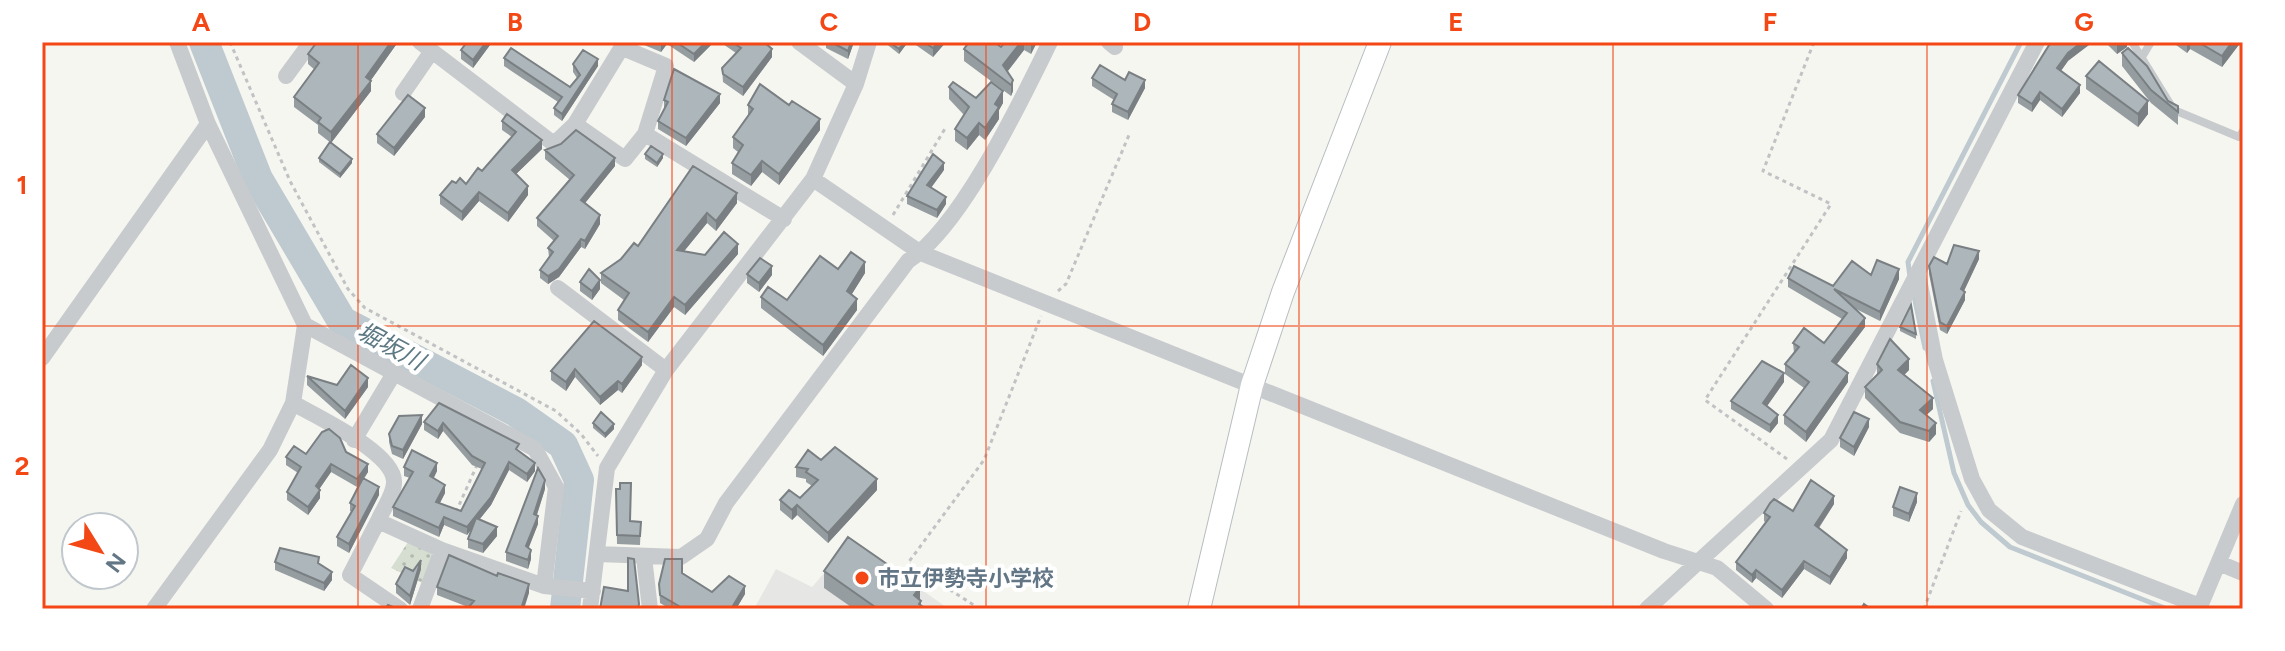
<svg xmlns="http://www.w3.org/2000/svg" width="2285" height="651" font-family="Figtree,'Noto Sans JP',sans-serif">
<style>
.built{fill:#e6e7e5}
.park{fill:url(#park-dots)}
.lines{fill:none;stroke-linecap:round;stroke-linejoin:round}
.stream{stroke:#becacf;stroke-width:5}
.river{stroke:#becacf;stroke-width:30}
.secondary-casing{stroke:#b7bdc1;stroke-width:24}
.path{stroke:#c0c2c4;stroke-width:3;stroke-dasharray:4 4;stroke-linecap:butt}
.lane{stroke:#c8cbce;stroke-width:8}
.street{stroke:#c8cbce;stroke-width:16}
.secondary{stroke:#fff;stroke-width:22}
.wall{fill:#959da0}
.shaded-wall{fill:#797f82}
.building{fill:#adb6ba;stroke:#797f82;stroke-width:2}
.grid{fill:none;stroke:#f34715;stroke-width:2;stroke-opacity:0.55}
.poi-dot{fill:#f34715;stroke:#fff;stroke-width:3}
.labels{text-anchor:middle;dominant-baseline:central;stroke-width:8;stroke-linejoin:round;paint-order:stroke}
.poi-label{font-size:22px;font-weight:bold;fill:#627685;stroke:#fff;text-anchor:start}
.water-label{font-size:24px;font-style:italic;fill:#5d7983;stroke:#fff}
.neatline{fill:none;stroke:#f34715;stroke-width:3}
.grid-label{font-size:26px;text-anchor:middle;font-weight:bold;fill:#f34715}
</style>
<defs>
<pattern id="park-dots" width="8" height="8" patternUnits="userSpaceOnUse" patternTransform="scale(2)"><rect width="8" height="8" fill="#d6ded2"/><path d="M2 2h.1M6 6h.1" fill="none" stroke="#b1b9b0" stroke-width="1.8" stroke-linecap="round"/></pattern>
</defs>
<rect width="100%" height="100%" fill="#f6f6f1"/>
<path class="built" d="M852 541 949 609H754L776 569 812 587Z"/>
<path class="park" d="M412 536 442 550 429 586 391 568Z"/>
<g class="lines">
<path class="stream" d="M1910 277 1908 262 2021 42
M1913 291 1925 348
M1933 381 1954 473 1968 505 1981 522 2010 547 2167 609"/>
<path class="river" d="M204 42 258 179 342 321 516 412 563 445 579 480 565 609"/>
<g class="secondary-casing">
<path id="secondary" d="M1199 609 1252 385 1283 292 1380 42"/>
</g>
<path class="path" d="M230 42 290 181 348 289 365 308 556 411 581 434 598 456
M893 215 946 127
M1058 291 1066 284 1129 135
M1787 459 1705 400 1831 204 1763 171 1814 42
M456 512 477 465
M980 609 908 563 984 460 1041 316
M1924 609 1961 511"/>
<path class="lane" d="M2132 42 2174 110 2239 137 2243 131
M2142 57 2151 42"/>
<path class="street" d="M420 42 554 144 575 124 625 42
M799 42 856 84
M1109 42 1115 47
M623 48 666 66 645 134
M286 76 311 42
M403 93 432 51
M575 124 625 159 645 134 784 219
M813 179 921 253 1664 551 1717 568 1766 609
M1918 274 1935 360 1972 479 1989 510 2022 537 2200 606
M558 288 666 370
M305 325 535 449 556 487 544 586
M42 358 208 124
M293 403C317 417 393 452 394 481 395 493 383 509 378 521L442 550 544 586 593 591
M354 440 393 375
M378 521 350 575 400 609
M597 554 681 557 707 539 726 503 908 261C962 226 1021 101 1050 42
M644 557 650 609
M2219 563 2243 573
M154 609 270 450 293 403 305 325 208 124 177 42
M420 609 442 550
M590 609 607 468 666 370 813 179 856 84 869 42
M1647 609 1831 440 2037 42
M2199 609 2243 504"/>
<use href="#secondary" class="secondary"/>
</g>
<path class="wall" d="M398 42 371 80V91L331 143 318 133V125L294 107V97L315 70 308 64V54Z
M490 42V45L473 68 461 59V50Z
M637 42H712V44L694 62 667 44 661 52Z
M720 42H764L772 57 743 96 723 82 722 68 736 53Z
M826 42H854L848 59 826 48Z
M884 42H908L899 54Z
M913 42H946L933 57 913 43Z
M1005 42H1037L1031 54 1024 50 1008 71 1013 91 1011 96 964 61V49L1001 47Z
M2105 42H2127V47L2117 54Z
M2172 42H2241L2222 67 2190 49 2187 53Z
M2122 53 2168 101 2178 106V125L2151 103 2122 66Z
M504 58 570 87 577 78 573 72V64L598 66 562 121 554 115V108L558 102 504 66Z
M2068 61 2061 71 2080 93 2062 117 2040 100 2032 112 2018 103V95Z
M2086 76 2148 114 2138 127 2086 89Z
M1092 78 1125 80 1145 88 1128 120 1112 112V104L1114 100 1092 86Z
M949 87 976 98 1003 103 999 110V119L985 140 979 135 967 150 955 141V129L964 115 949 99Z
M664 100 720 103 686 146 658 129V121L664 109Z
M748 105H789L820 130 779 185 762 172 751 186 732 174V163L738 152 733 148V137L748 116Z
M425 117 394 156 377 143V134Z
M502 121 542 149 516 174 528 195 508 222 479 201 462 221 440 204V195L456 183 466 184 482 171 512 137 502 130Z
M545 150 615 166 585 203 600 224 585 249 581 247 559 277 548 284 540 278V270L549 257 548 248 554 241 537 226V218L570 180 545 159Z
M645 154 663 158 657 167 645 159Z
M319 158 352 163 340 178 319 162Z
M693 166 737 203 716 231 707 223 684 251 705 255 738 254 685 315 674 307 648 342 618 320V310L624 300 601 283V273L638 246Z
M944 170 931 188 946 204 937 218 907 204V196Z
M1979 259 1964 291 1965 300 1947 334 1940 330 1929 274V266Z
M838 269 865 273 851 295 857 310 823 356 761 308V297L787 300Z
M747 274 772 275 759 292 747 283Z
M1871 275 1899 279 1880 321 1856 309 1865 327 1837 364 1848 382 1806 442 1784 424V415L1804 388 1785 374V364L1794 353 1793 343H1824L1842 319 1788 287V278L1833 286Z
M580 282 600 289 592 300 580 291Z
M594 321 642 365 622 393 618 390 600 405 575 377 566 391 551 380V371Z
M1900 327 1916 334V339L1900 331Z
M1877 364 1909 370 1904 375 1933 409 1926 415 1936 434 1929 442 1900 433 1865 398V387L1877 375Z
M307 376 337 385 368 387 345 419 307 385Z
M1784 382 1766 406 1778 423 1770 433 1731 409V401Z
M439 403 519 451 535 471 527 482 509 470 491 505 479 520 497 536 483 553 468 548V539L472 528 467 535 444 525 439 537 393 516V507L410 478 404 476V467L437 471 434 478 445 493 440 503 461 511 482 469 472 465 443 431 438 439 424 430V422Z
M593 423 614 429 605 438 593 428Z
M422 424 403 459 392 454 389 442V434Z
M1869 427 1854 456 1840 447V438Z
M346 452 368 472 364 479 379 495 349 553 337 546V537L352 512 350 511V503L357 487 331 472 319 489 320 498 308 515 287 500V492L298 473 286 465V457L306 454Z
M821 460 877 490 828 543 797 515 792 520 780 510V500L800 498 812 486 806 482V479L796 477V467Z
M545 489 537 515 538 524 528 548 531 559 528 569 506 561V552Z
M616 489 630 521 641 522 640 545 617 544Z
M1917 502 1909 522 1893 516V507Z
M1834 504 1819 528 1847 558 1830 585 1804 569 1782 598 1756 578 1752 583 1736 570V562L1765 522 1764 521V513L1793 511Z
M275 562 319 564 332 580 324 591 275 570Z
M421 569 410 605 396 593V584L413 571Z
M824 571 920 600 921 606 926 609H854L824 588Z
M682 573 712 592 745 594 736 609H670L660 603 659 584Z
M437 587 529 593 468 607 437 595Z"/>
<path class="shaded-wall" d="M391 42H398L366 87V77Z
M486 42H490V45L473 68V60Z
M662 42H667V44L661 52V44Z
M706 42H712V44L694 62V54Z
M851 42H854L848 59V51Z
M905 42H908L899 54V49Z
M939 42H946L933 57V48Z
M1021 42H1024V50L1003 77V65Z
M1031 42H1037L1031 54Z
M2082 42H2093L2068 61 2057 76V68L2068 53Z
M2119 42H2127V47L2117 54V43Z
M2187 42H2190V49L2187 53Z
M2232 42H2241L2222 67V56Z
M772 49V57L743 96V87Z
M598 59V66L562 121V114Z
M1013 80V91L1011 96V85Z
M1145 80V88L1128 120V112Z
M371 81V91L331 143V132Z
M2080 85V93L2062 117V109Z
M1003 91V103L999 110V119L985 140V128L995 104Z
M2040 92V100L2032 112V104Z
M720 94V103L686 146V138Z
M2148 101V114L2138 127V114Z
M425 108V117L394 156V148Z
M820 119V130L779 185V174Z
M979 123V135L967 150V138Z
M542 140V149L512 178V170Z
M663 154V158L657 167V163Z
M615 158V166L581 208V200Z
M352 159V163L340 178V174Z
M762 161V172L751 186V175Z
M944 163V170L927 193V185Z
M528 186V195L508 222V213Z
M479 192V201L462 221V212Z
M737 193V203L716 231V221Z
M946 197V204L937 218V210Z
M707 213V223L677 260V250Z
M600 215V224L585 249V241Z
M581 239V247L559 277 548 284V276Z
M738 244V254L685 315V305Z
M1979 251V259L1961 297V289Z
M865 262V273L847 302V291Z
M772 266V275L759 292V283Z
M1899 269V279L1880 321V312Z
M600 280V289L592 300V291Z
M1965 292V300L1947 334V326Z
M674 297V307L648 342V332Z
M857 299V310L823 356V345Z
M1865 318V327L1832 370V361Z
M642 357V365L622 393V384Z
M1909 359V370L1898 381V370Z
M575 369V377L566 391V382Z
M1784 373V382L1763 412V403Z
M1848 373V382L1806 442V432Z
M368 378V387L345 419V411Z
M618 381V390L600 405V397Z
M1933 398V409L1920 421V410Z
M422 415V424L403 459V450Z
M1778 415V423L1770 433V425Z
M1869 419V427L1854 456V447Z
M443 423V431L438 439V431Z
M1936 423V434L1929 442V431Z
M614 424V429L605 438V434Z
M509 462V470L491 505 467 535V527Z
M437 463V471L430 484V476Z
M535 463V471L527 482V474Z
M331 464V472L316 494V486Z
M368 464V472L357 487V479Z
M877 479V490L828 543V533Z
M545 480V489L534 523V514Z
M445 485V493L436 510V502Z
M379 487V495L349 553V544Z
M320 490V498L308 515V507Z
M1917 493V502L1909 522V514Z
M1834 496V504L1815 533V525Z
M797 505V515L792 520V510Z
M538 516V524L526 555V546Z
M444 517V525L439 537V528Z
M497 527V536L483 553V544Z
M531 550V559L528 569V560Z
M1847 550V558L1830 585V577Z
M421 560V569L410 605V596Z
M1804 561V569L1782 598V590Z
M1756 570V578L1752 583V575Z
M332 572V580L324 591V583Z
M529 584V593L524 609H521Z
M745 586V594L736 609H731Z
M920 587V602L921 601V609L914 595Z"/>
<path class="building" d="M317 42H391L366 77 371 81 331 132 318 122 321 118 294 97 319 63 308 54Z
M467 42H486L473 60 461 50Z
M676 42H706L694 54Z
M732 42H764L772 49 743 87 723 74 722 68 741 48Z
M831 42H851L848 51Z
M889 42H905L899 49Z
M924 42H939L933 48Z
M969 42H994L1001 47 1005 42H1021L1003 65 1013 80 1011 85 964 49Z
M2051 42H2082L2068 53 2057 68 2080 85 2062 109 2040 92 2032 104 2018 95Z
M2198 42H2232L2222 56Z
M511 48 570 87 580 75 573 64 583 50 598 59 562 114 554 108 562 97 504 58Z
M2128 48 2147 66 2168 101 2178 106V112L2151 90 2122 53Z
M2099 61 2148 101 2138 114 2086 76Z
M1100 65 1125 80 1129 72 1145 80 1128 112 1112 104 1117 94 1092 78Z
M674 69 720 94 686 138 658 121 668 102 664 100Z
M953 82 976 98 991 82 1003 91 995 104 999 107 985 128 979 123 967 138 955 129 969 107 949 87Z
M760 84 789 105 792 101 820 119 779 174 762 161 751 175 732 163 743 145 733 137 753 109 748 105Z
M408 95 425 108 394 148 377 134Z
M507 114 542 140 512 170 528 186 508 213 479 192 462 212 440 195 452 181 456 183 460 178 466 184 478 168 482 171 516 132 502 121Z
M576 130 615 158 581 200 600 215 585 241 581 239 559 269 548 276 540 270 553 252 548 248 558 236 537 218 574 175 545 150 561 144Z
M330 142 352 159 340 174 319 158Z
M651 146 663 154 657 163 645 154Z
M933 154 944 163 927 185 946 197 937 210 907 196Z
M693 166 737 193 716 221 707 213 677 250 705 255 724 232 738 244 685 305 674 297 648 332 618 310 629 293 601 273 621 259 634 243 638 246Z
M1954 245 1979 251 1961 289 1965 292 1947 326 1940 322 1929 266 1934 257 1947 264Z
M851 252 865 262 847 291 857 299 823 345 761 297 768 287 787 300 820 256 838 269Z
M760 258 772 266 759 283 747 274Z
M1877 260 1899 269 1880 312 1834 289 1865 318 1832 361 1848 373 1806 432 1784 415 1809 382 1785 364 1799 347 1793 343 1804 328 1824 343 1847 313 1788 278 1794 266 1833 286 1852 261 1871 275Z
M589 269 600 280 592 291 580 282Z
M1911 305 1916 334 1900 327Z
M594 321 642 357 622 384 618 381 600 397 575 369 566 382 551 371Z
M1890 339 1909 359 1898 370 1933 398 1920 410 1936 423 1929 431 1900 422 1865 387 1882 370 1877 364Z
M1762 361 1784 373 1763 403 1778 415 1770 425 1731 401Z
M351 365 368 378 345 411 307 376 337 385Z
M439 403 519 444 516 449 535 463 527 474 509 462 491 497 467 527 444 517 439 528 393 507 413 472 404 467 412 450 437 463 430 476 445 485 436 502 461 511 485 463 472 456 443 423 438 431 424 422Z
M601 412 614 424 605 434 593 423Z
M1854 412 1869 419 1854 447 1840 438Z
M422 415 403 450 392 446 389 434 399 416Z
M329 429 340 438 346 452 368 464 357 479 331 464 316 486 320 490 308 507 287 492 301 467 286 457 294 446 306 454 322 432Z
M835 447 877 479 828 533 797 505 792 510 780 500 789 490 800 498 818 480 806 472 808 469 796 467 808 450 821 460Z
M538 468 545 480 534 514 538 516 526 546 531 550 528 560 506 552Z
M363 478 379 487 349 544 337 537 355 506 350 503Z
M1811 480 1834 496 1815 525 1847 550 1830 577 1804 561 1782 590 1756 570 1752 575 1736 562 1770 517 1764 513 1770 503 1774 499 1793 511Z
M620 483H631L630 521 641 522 640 536 617 535 616 489H620Z
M1900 487 1917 493 1909 514 1893 507Z
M476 518 497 527 483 544 468 539Z
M848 537 920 587 914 595 921 601 919 604 926 609H878L824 571Z
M280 548 319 557 318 563 332 572 324 583 275 562Z
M449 555 497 576 498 573 529 584 521 609H467L474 601 437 587Z
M628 558 634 559 639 604 638 609H600L604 587 628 591Z
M665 559H682V573L712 592 729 576 745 586 731 609H684L660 595 659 584Z
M421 560 410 596 396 584 405 567 413 571Z
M1864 604 1871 609H1861Z
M388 605 398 609H385Z"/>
<path class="grid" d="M358 42V609M672 42V609M986 42V609M1299 42V609M1613 42V609M1927 42V609M42 326H2243"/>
<circle class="poi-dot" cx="862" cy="578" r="8"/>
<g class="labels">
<g class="poi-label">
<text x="878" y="578">市立伊勢寺小学校</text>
</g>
<g class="water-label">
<text transform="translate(391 346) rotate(28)">堀坂川</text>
</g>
</g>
<rect width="2285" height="651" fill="none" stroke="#ffffff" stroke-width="88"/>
<g transform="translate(100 551) rotate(127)"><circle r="38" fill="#ffffff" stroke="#c0c8ce" stroke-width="2"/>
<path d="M0-6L14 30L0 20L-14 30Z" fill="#f34715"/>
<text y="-12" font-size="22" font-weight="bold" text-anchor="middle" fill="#627685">N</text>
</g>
<rect x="44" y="44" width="2197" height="563" class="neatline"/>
<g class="grid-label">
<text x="201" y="31">A</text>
<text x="515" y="31">B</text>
<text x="829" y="31">C</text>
<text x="1142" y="31">D</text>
<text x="1456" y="31">E</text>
<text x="1770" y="31">F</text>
<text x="2084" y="31">G</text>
<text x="22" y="194">1</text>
<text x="22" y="475">2</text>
</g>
</svg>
